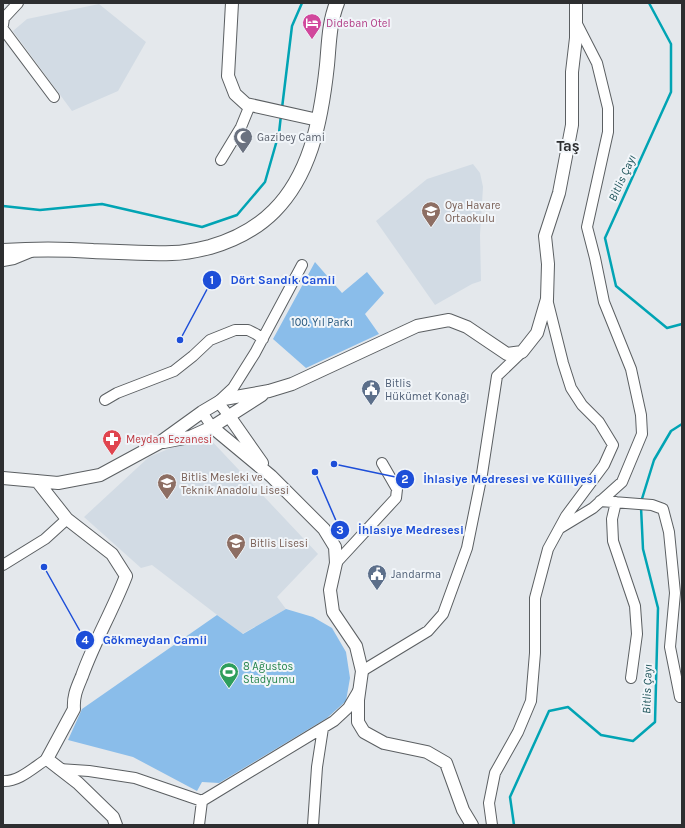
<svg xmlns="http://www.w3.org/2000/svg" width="685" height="828" font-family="Karla,sans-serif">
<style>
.built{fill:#d2dbe4}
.green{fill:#8abdea}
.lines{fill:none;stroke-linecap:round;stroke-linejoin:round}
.stream{stroke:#01a4b4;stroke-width:2.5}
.minor-casing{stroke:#5b5f62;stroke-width:12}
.tertiary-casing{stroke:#5b5f62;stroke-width:14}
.secondary-casing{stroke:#5b5f62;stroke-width:16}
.minor{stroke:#fff;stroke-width:10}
.tertiary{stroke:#fff;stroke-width:12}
.secondary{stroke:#fff;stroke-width:14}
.labels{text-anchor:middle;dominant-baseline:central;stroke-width:4;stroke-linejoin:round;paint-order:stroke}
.hotel-label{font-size:11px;fill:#b23c85;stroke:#f1f5f9;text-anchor:start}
.worship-label{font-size:11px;fill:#5b616d;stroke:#f1f5f9;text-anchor:start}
.education-label{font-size:11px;fill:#785e54;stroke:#f1f5f9;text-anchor:start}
.park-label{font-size:11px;fill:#1f527a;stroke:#f1f5f9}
.service-label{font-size:11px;fill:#4e5e75;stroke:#f1f5f9;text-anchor:start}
.health-label{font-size:11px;fill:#be3a42;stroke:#f1f5f9;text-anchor:start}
.leisure-label{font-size:11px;fill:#27864d;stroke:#f1f5f9;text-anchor:start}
.water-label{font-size:12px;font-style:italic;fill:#1f555b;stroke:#f1f5f9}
.district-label{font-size:15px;font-weight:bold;fill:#2d2e30;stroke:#f1f5f9}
.leader{fill:none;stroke:#1d4ed8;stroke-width:1.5}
.callout-dot{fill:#1d4ed8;stroke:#f1f5f9;stroke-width:1.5}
.mark-label{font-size:12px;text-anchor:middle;font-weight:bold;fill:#fff}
.callout-label{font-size:12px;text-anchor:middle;font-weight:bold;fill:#1d4ed8;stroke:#f1f5f9;stroke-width:4;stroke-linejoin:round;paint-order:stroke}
</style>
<rect width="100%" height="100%" fill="#e4e8ec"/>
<path class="built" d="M99 4 146 42 118 91 72 111 13 31 27 19Z
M473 164 480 173 483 187 480 235 481 281 472 284 435 305 376 221 427 179Z
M207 436 318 554 277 597 286 609 242 634 152 565 141 568 84 517 149 457 178 445Z"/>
<path class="green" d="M315 262 342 293 367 272 384 293 365 314 379 334 306 368 273 339Z
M286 609 313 617 332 628 346 652 350 678 346 701 327 718 219 783 202 782 197 791 133 757 68 740 82 709 217 615 243 634Z"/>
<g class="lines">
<path class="stream" d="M649 3 671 44V92L605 238 616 286 667 328 682 324
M282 108 292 26 302 3
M3 206 40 210 102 204 202 227 237 215 265 182 279 133 281 115
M641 502 654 460 671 431 682 424
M514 825 510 797 549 711 568 707 601 735 633 741 655 722 658 608 643 549 641 507"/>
<g class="minor-casing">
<path id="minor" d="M3 25 4 18 18 3
M3 29 54 97
M221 160 241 127 250 105
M3 261 14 259 31 252
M105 400 117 393 174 371 193 356 210 340 235 330H248L256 334 263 339
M202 412 212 427
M229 416 218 402 233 388 255 353 302 265
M600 501 652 505 663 509 669 532 675 593 670 647 680 697
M616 502 612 519 613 541 635 606 637 634 631 678
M560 528 593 508 622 482 642 434 641 415 631 369 604 302 595 258 587 227 608 132V108L597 63 577 24
M336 563 396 498 397 489 382 463
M3 565 45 539 67 519
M362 671 428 631 443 614 467 548 482 474 497 376 522 352
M59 769 89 771 135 778 202 801
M3 781C19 782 34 767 47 759
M199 825 202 801 334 721 348 708 358 691
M313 825 317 767 323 728
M492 825 489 803 495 773 518 732 531 701 535 653V598L548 549 566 516 604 465 613 445 599 422 582 405 571 388 563 363 547 299"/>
</g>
<g class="tertiary-casing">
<path id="tertiary" d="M232 3 228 76 235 94 246 104 318 120
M229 416 262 463
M212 427 271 476 324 529 335 547 336 563 330 590 333 612 356 646 362 671 358 700V722L364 732 384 743 427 752 446 763 463 810 472 825
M164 442 190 437 212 427 262 395
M3 478 58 483 100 475 159 443 202 412 224 399 269 391 292 384 417 326 449 320 467 327 507 354 522 352 537 333 547 299 548 264 545 236 559 193 572 125V72L576 38V3
M37 481 67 519 112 554 126 576C113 610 94 642 82 676 77 688 73 696 74 709L47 759 78 783 113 817 116 825"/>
</g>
<g class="secondary-casing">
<path id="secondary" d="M3 251C33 249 63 249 93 251 119 252 146 254 172 253 185 253 198 250 210 247 263 232 294 199 311 148 320 121 324 93 327 65 329 44 329 23 337 3"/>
</g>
<use href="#minor" class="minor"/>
<use href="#tertiary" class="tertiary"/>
<use href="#secondary" class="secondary"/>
</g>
<defs>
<g id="hotel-pin" transform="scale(1)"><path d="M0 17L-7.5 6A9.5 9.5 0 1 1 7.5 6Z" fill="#d1479c" stroke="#f1f5f9"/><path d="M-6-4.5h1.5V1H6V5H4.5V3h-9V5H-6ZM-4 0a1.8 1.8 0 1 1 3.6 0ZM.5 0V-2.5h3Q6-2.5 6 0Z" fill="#fff"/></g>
<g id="mosque-pin" transform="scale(1)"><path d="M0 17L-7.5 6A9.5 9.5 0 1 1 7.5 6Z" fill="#6b7280" stroke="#f1f5f9"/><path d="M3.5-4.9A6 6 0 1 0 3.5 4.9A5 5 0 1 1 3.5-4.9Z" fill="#fff"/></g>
<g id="school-pin" transform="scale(1)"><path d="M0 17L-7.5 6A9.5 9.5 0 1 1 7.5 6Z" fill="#8d6e63" stroke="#f1f5f9"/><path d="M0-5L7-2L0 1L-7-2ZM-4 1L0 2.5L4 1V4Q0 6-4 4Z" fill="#fff"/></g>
<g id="civic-pin" transform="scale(1)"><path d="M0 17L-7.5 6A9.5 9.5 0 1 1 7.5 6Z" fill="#5c6f8a" stroke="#f1f5f9"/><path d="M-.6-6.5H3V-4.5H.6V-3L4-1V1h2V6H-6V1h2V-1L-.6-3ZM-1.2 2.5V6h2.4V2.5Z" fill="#fff"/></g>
<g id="pharmacy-pin" transform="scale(1)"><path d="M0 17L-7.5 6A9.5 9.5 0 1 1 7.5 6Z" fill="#e0444e" stroke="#f1f5f9"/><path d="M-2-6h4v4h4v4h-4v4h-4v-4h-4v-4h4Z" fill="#fff"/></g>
<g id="stadium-pin" transform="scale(1)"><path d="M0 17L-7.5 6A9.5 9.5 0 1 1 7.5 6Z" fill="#2e9e5b" stroke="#f1f5f9"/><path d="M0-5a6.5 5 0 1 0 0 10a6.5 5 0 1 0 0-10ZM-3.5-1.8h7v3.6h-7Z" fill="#fff"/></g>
</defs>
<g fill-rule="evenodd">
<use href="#hotel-pin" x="312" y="23"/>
<use href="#mosque-pin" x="243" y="137"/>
<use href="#school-pin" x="431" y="211"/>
<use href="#civic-pin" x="371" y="389"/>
<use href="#pharmacy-pin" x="112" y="439"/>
<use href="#school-pin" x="167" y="483"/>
<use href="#school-pin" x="236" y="543"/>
<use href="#civic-pin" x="377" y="574"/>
<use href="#stadium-pin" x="229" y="672"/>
</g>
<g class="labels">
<g class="hotel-label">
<text x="326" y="23">Dideban Otel</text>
</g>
<g class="worship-label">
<text x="257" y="137">Gazibey Cami</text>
</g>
<g class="education-label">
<text x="445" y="205">Oya Havare<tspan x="445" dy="13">Ortaokulu</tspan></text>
<text x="181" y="477">Bitlis Mesleki ve<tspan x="181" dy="13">Teknik Anadolu Lisesi</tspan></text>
<text x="250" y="543">Bitlis Lisesi</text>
</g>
<g class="park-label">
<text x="322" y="322">100. Yıl Parkı</text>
</g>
<g class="service-label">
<text x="385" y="383">Bitlis<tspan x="385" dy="13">Hükümet Konağı</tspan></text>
<text x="391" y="574">Jandarma</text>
</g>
<g class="health-label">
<text x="126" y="439">Meydan Eczanesi</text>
</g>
<g class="leisure-label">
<text x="243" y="666">8 Ağustos<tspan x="243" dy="13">Stadyumu</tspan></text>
</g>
<g class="water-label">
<text transform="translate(622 178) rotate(-65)">Bitlis Çayı</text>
<text transform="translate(647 689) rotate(-88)">Bitlis Çayı</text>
</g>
<g class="district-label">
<text x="568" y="146">Taş</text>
</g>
</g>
<path class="leader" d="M180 340L212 280M334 464L405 479M315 472L340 530M44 567L85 640"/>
<g class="callout-dot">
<circle cx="180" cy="340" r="4"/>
<circle cx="334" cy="464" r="4"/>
<circle cx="315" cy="472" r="4"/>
<circle cx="44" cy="567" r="4"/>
<circle cx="212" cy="280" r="10"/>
<circle cx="405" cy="479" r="10"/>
<circle cx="340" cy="530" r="10"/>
<circle cx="85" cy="640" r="10"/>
</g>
<g class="mark-label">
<text x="212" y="284">1</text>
<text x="405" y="483">2</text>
<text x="340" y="534">3</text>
<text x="85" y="644">4</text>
</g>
<g class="callout-label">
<text x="283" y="284">Dört Sandık Camii</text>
<text x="510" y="483">İhlasiye Medresesi ve Külliyesi</text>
<text x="411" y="534">İhlasiye Medresesi</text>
<text x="155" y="644">Gökmeydan Camii</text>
</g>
<rect width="685" height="828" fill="none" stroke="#2d2e30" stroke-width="8"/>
</svg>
